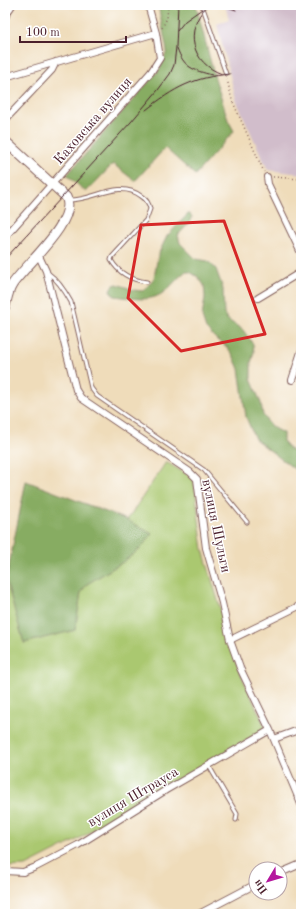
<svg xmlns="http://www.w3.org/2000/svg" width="306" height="919" font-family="'Old Standard TT',serif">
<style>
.industrial{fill:#d1bdcb}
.green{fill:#aac870;stroke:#7a744e}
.forest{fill:#87ac62;stroke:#686646}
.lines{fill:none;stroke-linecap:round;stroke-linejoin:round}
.service-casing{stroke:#84615d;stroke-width:5}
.minor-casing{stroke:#84615d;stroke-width:8}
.secondary-casing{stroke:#84615d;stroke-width:11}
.path{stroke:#84615d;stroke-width:1.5;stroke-dasharray:1 3;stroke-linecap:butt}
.service{stroke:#fff;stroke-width:3}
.minor{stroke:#fff;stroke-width:6}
.secondary{stroke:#fff;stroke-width:9}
.tram{stroke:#4a1f2b;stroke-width:1}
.marked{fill:none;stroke:#d62828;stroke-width:3;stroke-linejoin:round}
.labels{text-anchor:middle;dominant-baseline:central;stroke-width:3;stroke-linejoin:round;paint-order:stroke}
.street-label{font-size:14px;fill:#4a1f2b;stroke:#fff}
</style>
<rect width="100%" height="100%" fill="#fff"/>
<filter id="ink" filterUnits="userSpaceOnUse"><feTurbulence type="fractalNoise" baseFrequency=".025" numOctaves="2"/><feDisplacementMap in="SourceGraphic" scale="8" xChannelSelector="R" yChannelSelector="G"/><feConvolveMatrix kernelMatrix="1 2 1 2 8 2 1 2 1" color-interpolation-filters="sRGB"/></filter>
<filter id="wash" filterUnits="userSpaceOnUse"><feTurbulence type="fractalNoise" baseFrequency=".012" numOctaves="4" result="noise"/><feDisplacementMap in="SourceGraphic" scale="16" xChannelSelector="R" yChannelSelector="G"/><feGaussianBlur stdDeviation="0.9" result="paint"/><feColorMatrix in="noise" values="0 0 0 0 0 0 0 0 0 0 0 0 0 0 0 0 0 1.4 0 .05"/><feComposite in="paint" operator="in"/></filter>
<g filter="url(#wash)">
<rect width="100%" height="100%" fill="#efdcba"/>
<path class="industrial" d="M225 5H301V174L268 170 259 151 236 100 217 24 229 20Z"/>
<path class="green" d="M166 462 188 475 194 481 203 550 238 668 266 729 75 841 26 866 5 867V582L6 580 24 643 75 630 81 592 87 584 123 562 141 548 152 534 127 520Z"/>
<path class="forest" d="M158 5H196L214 75 228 120 234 131 195 175 165 148 135 181 113 164 86 192 67 175 159 70 167 51Z
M188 214H190L192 217 191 221 178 235 180 243 196 259 208 261 216 269 223 289 224 314 228 320 243 330 253 344 254 352 251 363V379L261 403 263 415 270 425 275 429 283 433V441L289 449 301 456V474L255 439 246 417 239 369 233 355 227 347 217 340 206 329 202 317 205 297 204 285 198 277 190 272H185C177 278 172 286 164 292 150 303 132 298 115 296L112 294 110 290 112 286 117 284 134 290 142 291 146 288 154 278 158 255 167 236Z
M26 481 127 520 152 534 141 548 123 562 87 584 81 592 75 630 24 643 6 580Z"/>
</g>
<g filter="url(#ink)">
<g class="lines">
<g class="service-casing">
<path id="service" d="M202 5 226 74
M5 22 8 14 14 5
M69 200C94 201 118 179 141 196 146 199 149 203 150 209L146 220 112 257 111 260C119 274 132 280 147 282
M48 273C58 280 65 291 71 302L91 388 97 396 204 470 247 522
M209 766 237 814 236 820"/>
</g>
<g class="minor-casing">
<path id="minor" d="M5 77 156 33
M5 120 52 70 56 62
M267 177 268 184 301 253
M5 237 151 72 160 58 156 33 148 5
M38 254 46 271 76 390 81 398 190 472 197 479 206 548 222 603 230 640 240 668 270 730 301 804
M258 298 301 272
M292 380 301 352
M230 640 301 605
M274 739 301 729
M5 871 23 872 36 867 78 845 166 790 270 730
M280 873 301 864
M199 914 256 884"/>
</g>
<g class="secondary-casing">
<path id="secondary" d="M5 141 66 197C79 220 24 266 12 285 8 291 7 299 5 306"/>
</g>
<path class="path" d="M162 28 167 18 168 5
M227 79 232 100 264 172
M273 177 301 179"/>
<use href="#service" class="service"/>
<use href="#minor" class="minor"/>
<use href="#secondary" class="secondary"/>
<path class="tram" d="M222 5 236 10
M206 7C184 31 191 63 222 74
M177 31 185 21 202 9
M177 48C184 68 193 70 212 75
M146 110C174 88 194 77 230 74
M5 259 131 122 158 90 170 74 174 65 176 47 178 5"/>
</g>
</g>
<path class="marked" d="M224 221 265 334 181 351 128 298 141 225Z"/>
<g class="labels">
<g class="street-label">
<text transform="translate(93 121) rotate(-49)">Каховська вулиця</text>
<text transform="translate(216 526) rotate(78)">вулиця Шульги</text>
<text transform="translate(133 797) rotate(-31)">вулиця Штрауса</text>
</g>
</g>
<rect width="306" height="919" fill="none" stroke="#fff" stroke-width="20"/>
<g transform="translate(268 881) rotate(232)"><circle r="19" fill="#ffffff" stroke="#b7a5aa"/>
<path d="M0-3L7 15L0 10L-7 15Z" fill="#b5179e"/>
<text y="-6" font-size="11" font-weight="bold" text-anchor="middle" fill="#4a1f2b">Пн</text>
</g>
<path d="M20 36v6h106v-6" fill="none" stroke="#4a1f2b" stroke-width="2"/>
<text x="26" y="36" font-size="12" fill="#4a1f2b" stroke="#ffffff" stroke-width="3" paint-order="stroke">100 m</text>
</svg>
